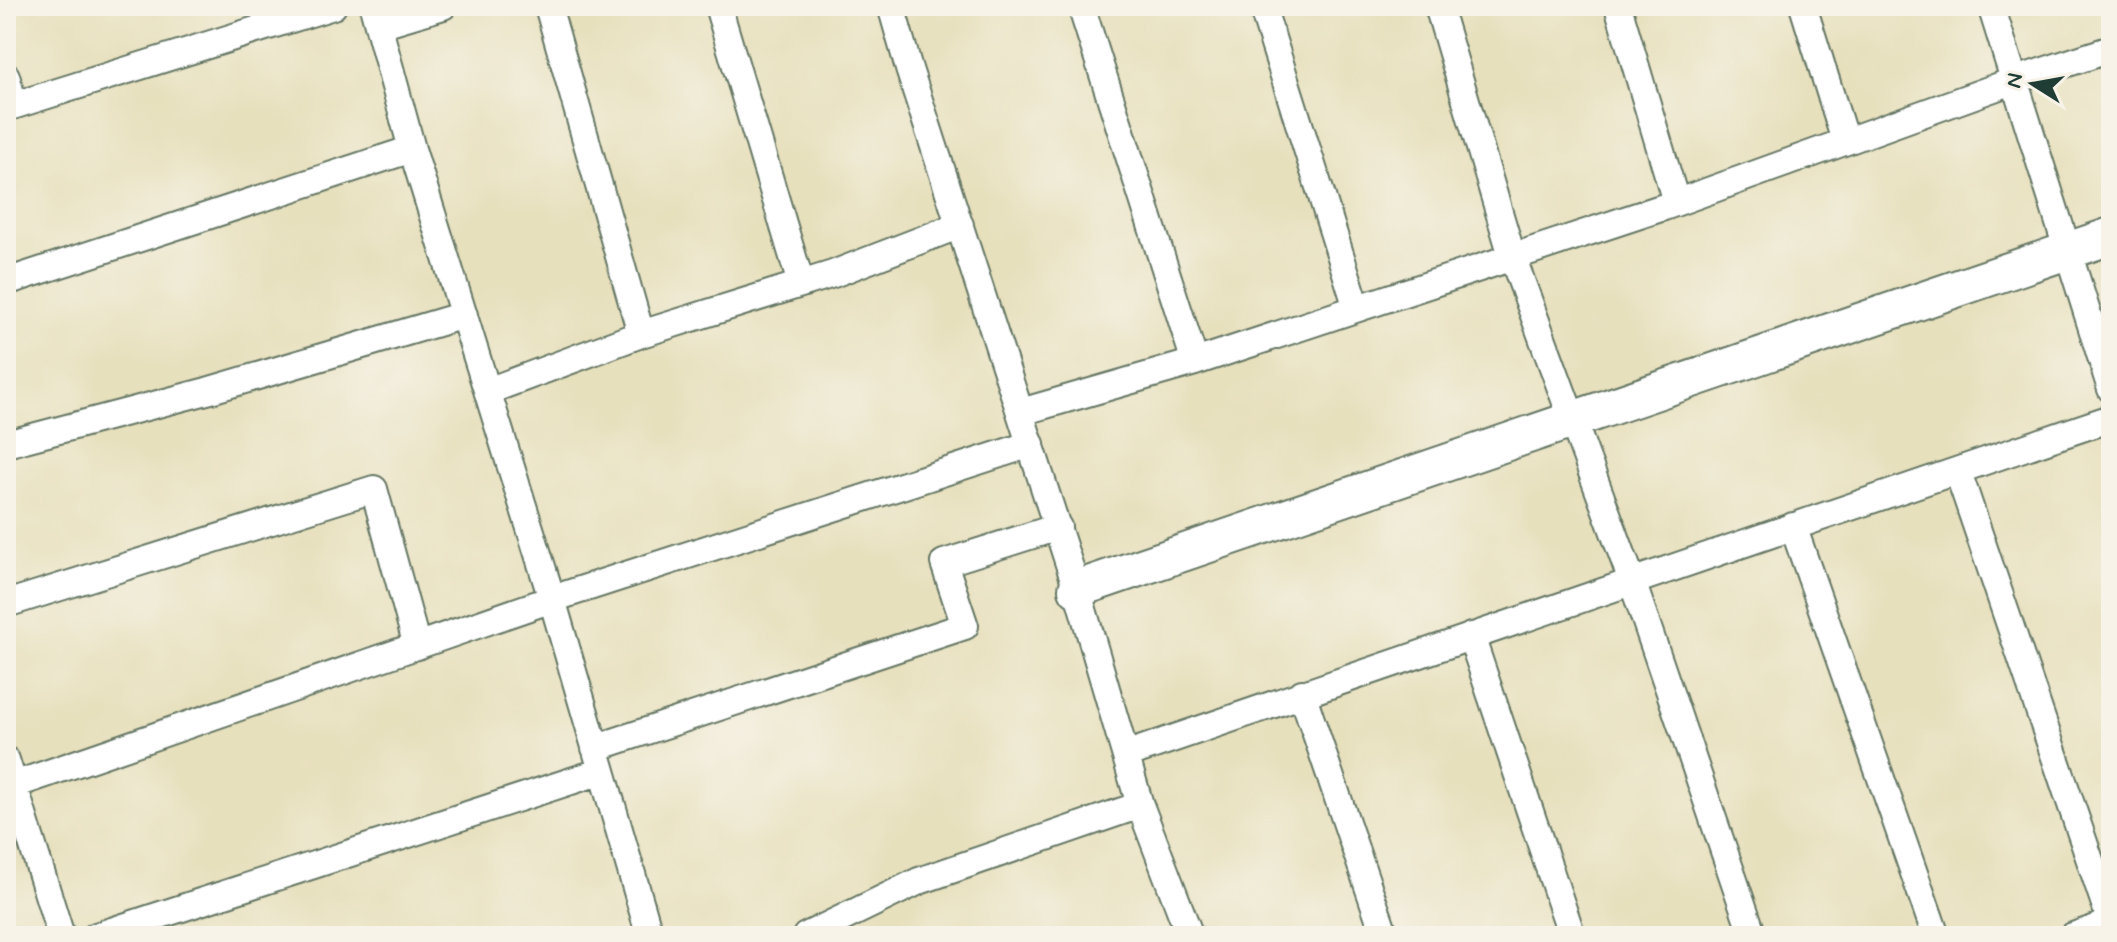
<svg xmlns="http://www.w3.org/2000/svg" width="2117" height="942" font-family="Mynerve,sans-serif">
<style>
.lines{fill:none;stroke-linecap:round;stroke-linejoin:round}
.street-casing{stroke:#657664;stroke-width:30}
.secondary-casing{stroke:#657664;stroke-width:40}
.street{stroke:#fff;stroke-width:26}
.secondary{stroke:#fff;stroke-width:36}
</style>
<rect width="100%" height="100%" fill="#f7f3e8"/>
<filter id="ink" filterUnits="userSpaceOnUse"><feTurbulence type="fractalNoise" baseFrequency=".0125" numOctaves="2"/><feDisplacementMap in="SourceGraphic" scale="16" xChannelSelector="R" yChannelSelector="G"/><feConvolveMatrix kernelMatrix="1 2 1 2 8 2 1 2 1" color-interpolation-filters="sRGB"/></filter>
<filter id="wash" filterUnits="userSpaceOnUse"><feTurbulence type="fractalNoise" baseFrequency=".006" numOctaves="4" result="noise"/><feDisplacementMap in="SourceGraphic" scale="32" xChannelSelector="R" yChannelSelector="G"/><feGaussianBlur stdDeviation="1.8" result="paint"/><feColorMatrix in="noise" values="0 0 0 0 0 0 0 0 0 0 0 0 0 0 0 0 0 1.4 0 .05"/><feComposite in="paint" operator="in"/></filter>
<g filter="url(#wash)">
<rect width="100%" height="100%" fill="#e7e0bd"/>
</g>
<g filter="url(#ink)">
<g class="lines">
<g class="street-casing">
<path id="street" d="M373 6 412 149 552 599 650 936
M548 6 641 334
M718 6 801 284
M891 6 909 69 1077 589 1140 805 1190 936
M1081 6 1195 362
M1262 6 1357 308
M1438 6 1512 256 1632 581 1753 936
M1618 6 1676 202
M1803 6 1845 141
M1991 6 2111 389
M379 25 443 6
M6 76 14 105
M6 108 333 6
M6 282 412 149
M488 391 641 334 833 274 960 225
M1021 412 1195 362 1664 207 2016 80 2111 49
M6 444 207 391 464 315
M1958 472 2111 922
M1793 526 1936 936
M6 604 374 489 417 646
M1471 636 1572 936
M1302 693 1385 936
M595 748 965 626 944 563 1058 527
M1128 754 2111 418
M6 760 61 936
M14 785 552 599 1031 444
M96 936 602 771
M806 936 919 881 1140 805
M2073 936 2111 923"/>
</g>
<g class="secondary-casing">
<path id="secondary" d="M1077 589 2111 236"/>
</g>
<use href="#street" class="street"/>
<use href="#secondary" class="secondary"/>
</g>
</g>
<rect width="2117" height="942" fill="none" stroke="#f7f3e8" stroke-width="32"/>
<g transform="translate(2033 84) rotate(281)" stroke="#f7f3e8" stroke-width="6" paint-order="stroke">
<path d="M0-6L14 30L0 20L-14 30Z" fill="#1f3d34"/>
<text y="-12" font-size="22" font-weight="bold" text-anchor="middle" fill="#1f3d34">N</text>
</g>
</svg>
